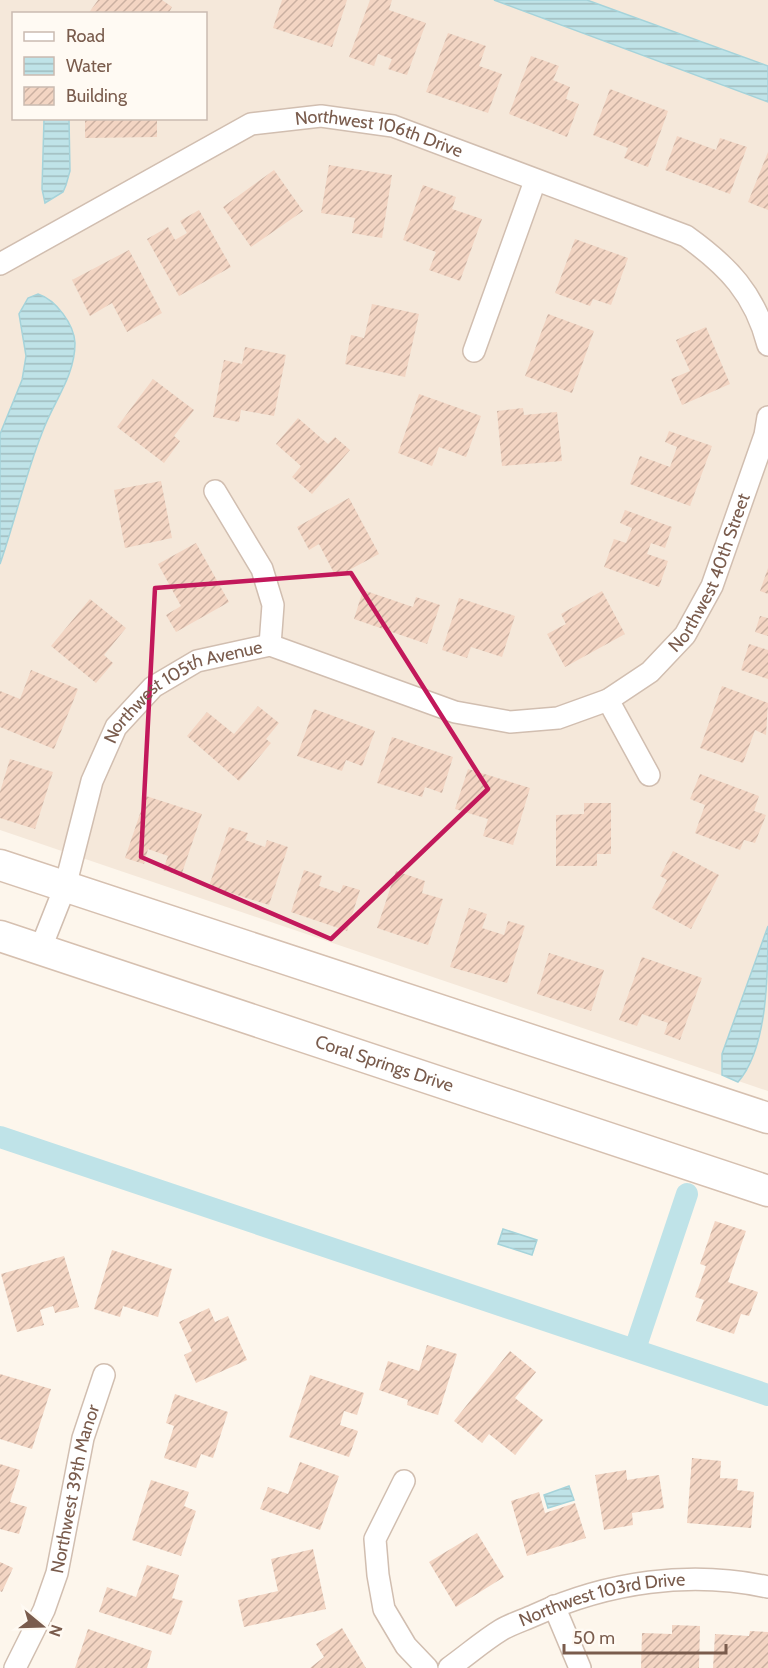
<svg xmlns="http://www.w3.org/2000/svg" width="768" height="1668" font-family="Cabin,sans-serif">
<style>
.residential{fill:#f5e8da;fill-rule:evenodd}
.water{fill:url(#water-rules);stroke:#a5d3da;stroke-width:1.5}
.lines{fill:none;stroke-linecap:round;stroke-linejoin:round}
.canal{stroke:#bfe3e8;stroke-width:22}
.building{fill:url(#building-hatch)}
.minor-casing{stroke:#d1beb0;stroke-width:24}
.secondary-casing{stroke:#d6c0b0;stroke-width:33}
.minor{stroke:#fff;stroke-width:21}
.secondary{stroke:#fff;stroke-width:30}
.marked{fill:none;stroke:#c2185b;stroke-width:4.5;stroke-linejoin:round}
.labels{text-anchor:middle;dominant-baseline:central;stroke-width:4.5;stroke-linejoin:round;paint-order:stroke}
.street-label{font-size:18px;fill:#7a5c4d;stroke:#fffaf3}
</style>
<defs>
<pattern id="water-rules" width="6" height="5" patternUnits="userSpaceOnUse" patternTransform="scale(1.5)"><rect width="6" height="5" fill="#bfe3e8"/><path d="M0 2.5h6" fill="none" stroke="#a0bbbe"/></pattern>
<pattern id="building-hatch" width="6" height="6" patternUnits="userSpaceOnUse" patternTransform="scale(1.5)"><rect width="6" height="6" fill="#f3d5c3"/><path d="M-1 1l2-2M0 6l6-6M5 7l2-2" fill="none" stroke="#cab0a1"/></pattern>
</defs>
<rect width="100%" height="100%" fill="#fdf6ec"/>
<path class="residential" d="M0 0H768V1091L0 830ZM14 14H206V118H14Z"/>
<path class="water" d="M494 0H587L768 66V102Z
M44 119H69L70 171 66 185 63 192 45 203 42 189Z
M38 294C56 300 74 324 75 343 75 377 53 402 42 433 25 476 15 521 0 564V434L22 380 26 356 19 314 28 298Z
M768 926C768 973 768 1048 738 1082L722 1075V1054Z
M503 1229 537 1240 532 1255 498 1244Z
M569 1486 574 1500 548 1508 544 1495Z"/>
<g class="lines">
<path class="canal" d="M0 1137 768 1395
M635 1349 687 1194"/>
</g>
<path class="building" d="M98 0H162L172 7 168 14H88Z
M282 0H347L332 47 273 28Z
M370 0H392L389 10 426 23 407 75 388 69 392 59 378 54 374 66 349 57Z
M448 33 486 46 479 66 502 74 488 113 426 92Z
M531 56 559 66 553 80 570 87 566 99 579 104 567 137 509 114Z
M610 89 668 111 648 167 624 158 628 148 593 135Z
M85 118H157V137L85 138Z
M677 136 716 150 720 138 747 147 730 194 665 170Z
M768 152V210L748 202Z
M329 165 392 175 382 238 352 233 355 218 321 213Z
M274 170 303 211 251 247 223 207Z
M423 185 456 197 452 209 482 219 460 281 429 270 436 252 403 240Z
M199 210 231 267 179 296 147 239 168 227 175 240 187 233 180 221Z
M575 239 628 258 611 305 593 299 590 306 555 293Z
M129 250 162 313 127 332 112 303 90 316 72 280Z
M372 304 419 314 405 377 345 364 351 335 364 338Z
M548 314 594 331 572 393 525 376Z
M706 327 730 384 682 405 671 379 690 371 676 340Z
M245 347 286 355 274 416 241 410 239 422 213 417 224 360 242 364Z
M153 379 194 410 174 436 180 441 164 463 117 427Z
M419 394 481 416 466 457 439 447 432 466 398 453Z
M523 408 524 415 557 412 562 461 502 466 497 411Z
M298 418 328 444 335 437 350 450 312 494 292 477 301 466 276 444Z
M669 431 712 446 690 506 630 484 640 456 670 467 677 447 665 442Z
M161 481 172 538 125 548 114 490Z
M349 498 379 554 336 577 319 544 309 550 297 527Z
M625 510 672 527 665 548 651 543 647 554 668 561 659 587 604 567 614 539 626 543 632 528 620 523Z
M196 543 229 602 176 632 166 615 181 606 158 564Z
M768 568V594L760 591Z
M363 590 413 607 416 597 440 605 427 644 354 619Z
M602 591 625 634 565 667 547 634 566 624 561 614Z
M459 598 515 616 502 657 471 647 467 658 442 650Z
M90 599 126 628 104 655 113 663 96 683 51 646Z
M760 616 768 618V636L755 632Z
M749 644 768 650V679L741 670Z
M31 670 78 689 54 749 0 727V691L20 699Z
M722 686 768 703 766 735 755 730 743 763 700 748Z
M258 706 279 723 266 739 271 743 239 781 187 736 207 712 234 734Z
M314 709 375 731 362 766 346 760 342 771 297 756Z
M392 737 453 757 442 793 425 787 422 797 377 783Z
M10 759 53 772 35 829 0 818V792Z
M468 769 530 788 513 845 483 836 488 819 455 809Z
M700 774 759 796 754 811 766 815 755 843 744 840 740 850 695 833 705 805 690 799Z
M146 796 202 814 181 876 163 870 168 856 148 849 144 864 125 858Z
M584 803H611V854H597V866H556V815L584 814Z
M229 827 248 833 245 840 265 847 267 840 288 847 269 905 209 886Z
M673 851 719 875 691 929 652 908 667 880 660 876Z
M304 870 322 876 319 886 340 893 343 885 360 890 347 931 291 912Z
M396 871 425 881 422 893 443 899 428 945 377 928Z
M469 908 487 914 482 928 504 935 508 921 525 926 507 983 450 967Z
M549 953 604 970 591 1011 537 994Z
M642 957 702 978 680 1040 664 1034 668 1023 642 1014 637 1026 619 1020Z
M715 1221 746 1231 728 1282 758 1292 749 1316 741 1314 734 1334 696 1321 704 1300 695 1297 706 1266 700 1264Z
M112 1250 172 1269 158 1317 123 1306 120 1317 94 1309Z
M64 1256 79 1307 55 1313 53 1306 40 1310 44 1325 17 1332 1 1274Z
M209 1308 215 1322 228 1316 247 1360 196 1383 184 1355 192 1351 179 1322Z
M427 1345 457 1354 438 1415 407 1405 408 1400 379 1390 388 1361 419 1371Z
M510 1351 536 1372 515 1398 543 1420 515 1455 489 1434 482 1443 454 1421Z
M0 1374 51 1389 32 1449 0 1439Z
M310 1375 364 1393 357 1415 344 1411 340 1425 358 1431 349 1457 289 1437Z
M175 1394 228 1412 213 1458 201 1454 196 1468 164 1458 174 1426 166 1423Z
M692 1458 721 1461 720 1478 738 1479 737 1490 754 1492 751 1528 687 1523Z
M300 1462 339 1476 320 1530 260 1509 268 1487 288 1494Z
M0 1464 20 1470 10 1502 27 1507 19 1534 0 1529Z
M626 1470 627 1480 659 1475 664 1508 632 1513 633 1525 604 1530 595 1475Z
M151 1480 189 1492 184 1506 196 1511 181 1556 132 1540Z
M539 1492 545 1513 575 1503 586 1538 527 1556 511 1501Z
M477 1533 504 1577 456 1607 429 1562Z
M313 1549 326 1609 244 1627 238 1600 278 1591 271 1559Z
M0 1562 13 1568 2 1592 0 1591Z
M147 1565 179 1575 172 1598 183 1601 171 1635 99 1612 107 1587 136 1597Z
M672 1625 700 1626 699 1668H641L642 1633 672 1634Z
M342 1628 366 1668H310L324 1657 316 1644Z
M88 1629 152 1651 147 1668H75Z
M750 1631 768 1632V1668H713L715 1634 749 1636Z"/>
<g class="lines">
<g class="minor-casing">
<g id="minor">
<path id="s1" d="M0 264 251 124 321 116 393 126 686 236C728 266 755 294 768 345"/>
<path d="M474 351 535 181"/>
<path d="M215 491 262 569 273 605 270 645"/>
<path d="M608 700 649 775"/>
<path id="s2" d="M40 950 65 887 92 781 116 727 153 687 197 661 270 645 455 712 510 722 558 718 608 700 650 672 685 635 712 586 765 435 768 417"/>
<path d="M404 1481 375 1539 378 1575 384 1609 406 1646 427 1668"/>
<path d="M554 1606 580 1668"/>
<path id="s3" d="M15 1668 44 1610 57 1573 83 1438 104 1375"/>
<path id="s4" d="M449 1668C466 1656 483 1641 501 1630 511 1624 524 1620 535 1615 608 1582 689 1570 768 1587"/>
</g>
</g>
<g class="secondary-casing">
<g id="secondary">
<path d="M0 865 768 1118"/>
<path id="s5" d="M0 936 768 1191"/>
</g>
</g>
<use href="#minor" class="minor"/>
<use href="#secondary" class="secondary"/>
</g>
<path class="marked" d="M351 573 488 789 331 939 141 857 155 588Z"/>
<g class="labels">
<g class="street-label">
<text stroke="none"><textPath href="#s1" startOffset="418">Northwest 106th Drive</textPath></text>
<text stroke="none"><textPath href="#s2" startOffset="939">Northwest 40th Street</textPath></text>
<text stroke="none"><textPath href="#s2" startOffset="314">Northwest 105th Avenue</textPath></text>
<text stroke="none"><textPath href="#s5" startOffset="405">Coral Springs Drive</textPath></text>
<text stroke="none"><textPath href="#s3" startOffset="190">Northwest 39th Manor</textPath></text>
<text stroke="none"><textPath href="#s4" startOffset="171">Northwest 103rd Drive</textPath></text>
</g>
</g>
<rect x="12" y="12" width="195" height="108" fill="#fffaf3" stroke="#cabbb1" stroke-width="1.5"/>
<rect x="24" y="32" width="30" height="9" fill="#ffffff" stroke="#cabbb1" stroke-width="1.5"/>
<text x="66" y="42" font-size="18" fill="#7a5c4d">Road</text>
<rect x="24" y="57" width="30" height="18" fill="url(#water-rules)" stroke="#cabbb1" stroke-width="1.5"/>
<text x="66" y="72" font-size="18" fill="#7a5c4d">Water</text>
<rect x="24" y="87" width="30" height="18" fill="url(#building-hatch)" stroke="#cabbb1" stroke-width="1.5"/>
<text x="66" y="102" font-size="18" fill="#7a5c4d">Building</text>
<g transform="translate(42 1626) rotate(109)" stroke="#fffaf3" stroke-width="4.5" paint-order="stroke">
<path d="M0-4.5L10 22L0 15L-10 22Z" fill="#7a5c4d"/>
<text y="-9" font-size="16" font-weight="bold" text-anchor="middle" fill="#7a5c4d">N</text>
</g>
<path d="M564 1644v9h162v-9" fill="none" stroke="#7a5c4d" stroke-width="3"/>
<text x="573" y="1644" font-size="18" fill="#7a5c4d" stroke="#fffaf3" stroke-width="4.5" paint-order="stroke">50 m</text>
</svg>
